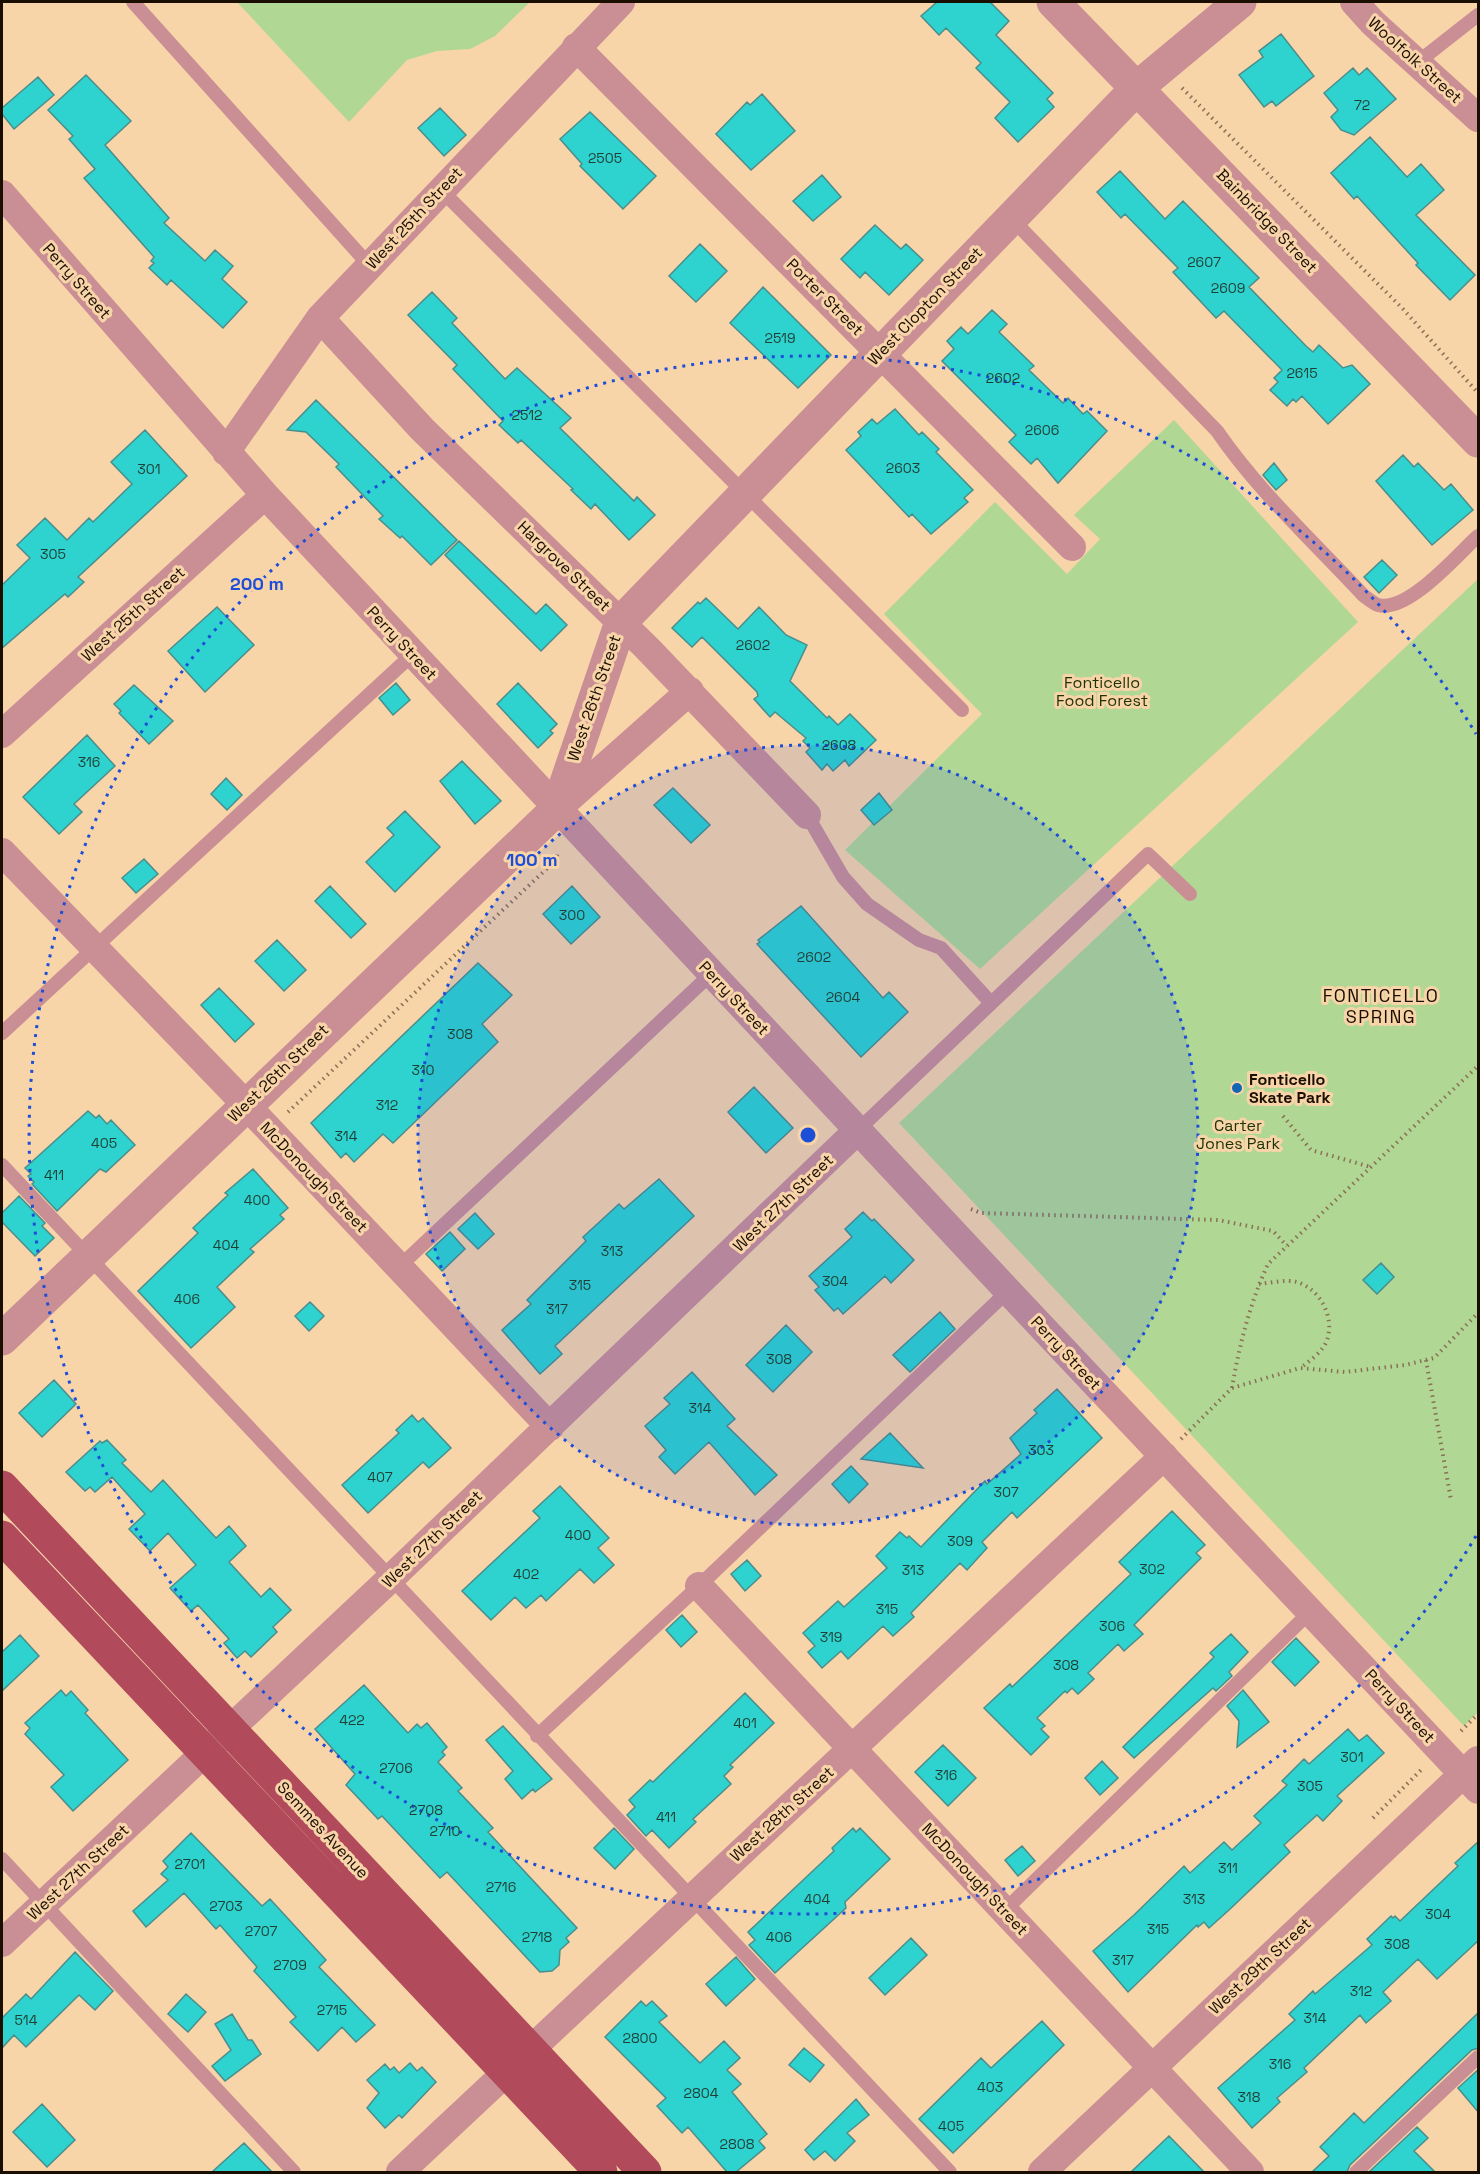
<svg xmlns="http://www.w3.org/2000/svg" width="1480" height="2174" font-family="'Space Grotesk',sans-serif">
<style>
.green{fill:#b0d794}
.building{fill:#2ed2ce;stroke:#4a8e8b;stroke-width:1.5}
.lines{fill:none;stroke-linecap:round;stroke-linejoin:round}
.path{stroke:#897155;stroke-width:4;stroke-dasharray:1.5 4.5;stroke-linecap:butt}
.service{stroke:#ca8f95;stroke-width:14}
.minor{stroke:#ca8f95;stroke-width:28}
.tertiary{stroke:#ca8f95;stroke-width:33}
.primary{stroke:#b14b5c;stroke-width:33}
.ring{fill:none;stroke:#1d4ed8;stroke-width:3;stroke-dasharray:3 6}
.poi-dot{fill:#1266b4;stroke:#f8d4a9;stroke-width:2}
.labels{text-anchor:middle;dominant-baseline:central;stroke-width:6;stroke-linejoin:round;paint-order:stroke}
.number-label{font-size:14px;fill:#1f3f34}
.street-label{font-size:16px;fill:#1a0e01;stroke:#f8d4a9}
.park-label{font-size:16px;fill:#1b3204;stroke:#f8d4a9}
.poi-label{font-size:16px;font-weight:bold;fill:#1a0e01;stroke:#f8d4a9;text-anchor:start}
.neighbourhood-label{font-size:18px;letter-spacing:1.5px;fill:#1a0e01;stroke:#f8d4a9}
.centre{fill:#1d4ed8;stroke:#f8d4a9;stroke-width:3}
.ring-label{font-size:18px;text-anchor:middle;font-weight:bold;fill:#1d4ed8;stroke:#f8d4a9;stroke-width:6;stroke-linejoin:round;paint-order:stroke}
</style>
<rect width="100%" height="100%" fill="#f8d4a9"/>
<path class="green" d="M237 2H530L495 36 470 49 437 51 407 60 349 122Z
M1174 420 1358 622 980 969 845 850 982 714 884 614 995 502 1067 574 1100 539 1074 515Z
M1478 579V1712L1464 1726 899 1123Z"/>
<path class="building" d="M937 2H990L1009 21 996 35 1053 93 1047 99 1054 107 1018 142 995 118 1010 102 976 68 981 63 946 28 939 35 921 16Z
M1281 34 1314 76 1276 106 1272 101 1264 107 1239 75 1263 57 1259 51Z
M1353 68 1359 75 1367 68 1396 99 1354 135 1341 130 1331 117 1338 110 1324 93Z
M86 75 131 121 105 145 169 218 164 223 205 261 215 250 233 266 222 279 247 302 223 328 171 280 167 285 149 268 154 263 151 261 154 257 84 178 95 169 69 139 73 136 48 110Z
M38 77 54 95 14 129 2 114V108Z
M762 94 795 131 751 170 716 134 747 102 750 105Z
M440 108 466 135 444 156 418 128Z
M590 112 656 176 623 209 580 166 582 164 560 139Z
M1370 137 1407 177 1421 164 1444 190 1416 215 1475 275 1450 300 1416 265 1418 263 1357 196 1354 199 1331 173Z
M1120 171 1165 219 1183 201 1259 278 1249 287 1306 346 1313 352 1319 345 1343 368 1352 365 1370 384 1328 424 1302 396 1296 402 1293 399 1287 406 1270 390 1278 382 1274 378 1282 370 1224 311 1216 318 1173 272 1178 268 1125 214 1121 218 1097 192Z
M822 175 841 197 813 221 793 201Z
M875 225 901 249 906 244 923 260 889 295 865 272 860 278 841 259Z
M700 244 727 271 696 302 669 276Z
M763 287 831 355 798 388 730 323Z
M432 292 457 318 452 323 505 379 517 368 571 418 560 428 634 501 637 497 655 515 629 540 595 504 591 509 571 490 573 489 521 440 518 443 499 425 503 421 453 369 457 365 408 315Z
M992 310 1007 324 999 332 1034 366 1029 370 1063 403 1068 398 1083 414 1087 411 1107 431 1058 483 1037 458 1031 464 1009 442 1016 435 942 361 954 349 947 341 961 327 968 334Z
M316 400 457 540 431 565 402 536 400 538 379 519 383 516 336 467 339 464 306 432 287 430Z
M895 409 919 435 922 432 939 449 936 452 973 490 964 498 968 502 931 534 912 514 909 517 846 450 861 436 858 432 872 419 877 424Z
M145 430 187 476 78 577 84 582 68 597 65 594 2 648V585L30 558 17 545 45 518 67 540 89 518 93 522 132 484 111 462Z
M1403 455 1414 467 1418 463 1444 490 1451 484 1473 510 1432 545 1376 481Z
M1274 463 1287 480 1276 490 1263 475Z
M459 541 536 614 546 604 567 625 541 651 445 555Z
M1382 560 1397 575 1379 593 1364 577Z
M706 598 738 629 759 607 786 635 807 645 790 681 827 718 829 716 838 725 850 714 876 740 849 766 845 760 833 771 827 764 822 770 806 752 810 748 803 741 806 738 775 712 770 717 754 699 758 696 757 692 702 637 692 647 672 628 698 602 700 604Z
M217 607 254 645 205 692 168 651Z
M396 683 410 700 393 715 379 698Z
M518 683 557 724 550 731 553 733 538 748 497 704Z
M134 685 173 721 149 744 119 713 121 711 114 704Z
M87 735 115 766 74 804 82 812 59 834 23 797Z
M462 761 501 801 475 824 440 781Z
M226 778 242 795 227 810 211 794Z
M673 788 710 825 691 843 654 805Z
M879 793 892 810 874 825 861 810Z
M405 811 440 847 395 892 366 862 394 835 387 828Z
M144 859 158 874 136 893 122 878Z
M330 886 366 924 351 938 315 901Z
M572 886 600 917 571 944 543 914Z
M801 906 883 998 889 992 908 1012 861 1057 757 944 760 942 758 940Z
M277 940 306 970 284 991 255 961Z
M478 963 512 995 482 1024 498 1042 393 1143 383 1134 354 1162 346 1153 341 1158 311 1123Z
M219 988 254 1024 235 1042 201 1005Z
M754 1087 793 1128 766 1153 728 1112Z
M88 1111 96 1118 99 1115 107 1124 111 1120 135 1145 106 1172 100 1169 57 1211 32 1184 34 1182 28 1176 31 1174 25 1168Z
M253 1169 288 1208 280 1215 284 1219 250 1249 254 1252 217 1287 235 1307 191 1348 138 1291 198 1233 193 1228 228 1195 225 1193Z
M659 1179 694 1216 555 1346 562 1354 540 1374 502 1330 531 1304 527 1300 586 1241 583 1237 619 1204 624 1209Z
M19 1196 45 1223 42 1226 54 1238 35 1256 2 1222V1213Z
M863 1212 872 1221 874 1219 914 1260 891 1283 885 1276 843 1314 838 1308 834 1311 815 1290 819 1287 809 1276 852 1237 845 1229Z
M475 1213 494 1234 478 1249 458 1229Z
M450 1232 465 1249 442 1271 426 1254Z
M1381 1263 1394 1277 1377 1294 1363 1280Z
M310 1302 324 1316 309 1331 295 1316Z
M940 1312 955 1329 910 1372 893 1355Z
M786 1325 812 1352 773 1392 746 1365Z
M692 1372 735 1419 727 1426 777 1475 755 1495 709 1442 675 1474 659 1457 666 1450 645 1426 670 1404 664 1398Z
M54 1380 76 1404 42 1437 19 1413Z
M1057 1389 1102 1438 1017 1518 1012 1512 982 1542 987 1548 967 1570 960 1563 911 1613 914 1617 893 1636 883 1626 848 1659 841 1651 822 1668 808 1652 815 1646 803 1633 838 1601 844 1607 887 1568 876 1556 900 1532 907 1538 909 1536 921 1547 985 1481 987 1484 1021 1454 1010 1438 1037 1413 1034 1410Z
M412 1415 418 1422 423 1418 451 1448 429 1468 423 1462 368 1513 342 1485 399 1433 396 1430Z
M890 1433 923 1468 861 1459Z
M107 1440 126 1460 122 1463 151 1492 163 1480 216 1538 229 1526 246 1546 229 1562 261 1597 270 1588 291 1610 273 1627 277 1632 251 1657 245 1651 237 1658 224 1643 229 1639 198 1605 191 1611 170 1588 196 1565 168 1533 150 1551 129 1529 145 1514 112 1477 95 1492 90 1487 85 1491 66 1472 100 1441 102 1443Z
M851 1466 868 1484 849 1503 832 1484Z
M560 1486 609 1538 598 1548 614 1565 594 1583 580 1569 546 1601 541 1595 526 1608 515 1597 491 1620 462 1591 540 1518 533 1511Z
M1172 1511 1205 1545 1196 1553 1201 1558 1134 1625 1143 1634 1124 1651 1118 1644 1088 1673 1094 1679 1078 1694 1072 1688 1067 1693 1065 1691 1037 1718 1045 1726 1041 1729 1049 1737 1031 1755 984 1708 1010 1684 1012 1687 1131 1574 1119 1562Z
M747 1560 761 1576 745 1591 731 1574Z
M682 1615 697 1632 681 1647 666 1630Z
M1231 1634 1248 1652 1229 1672 1232 1676 1216 1691 1213 1688 1134 1758 1123 1747 1214 1657 1210 1653Z
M20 1635 39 1656 2 1691V1652Z
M1296 1638 1319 1662 1295 1686 1272 1662Z
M364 1685 408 1733 417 1724 421 1728 427 1723 447 1747 442 1752 445 1755 438 1762 462 1788 458 1791 493 1828 488 1832 577 1928 566 1938 569 1942 560 1950 559 1965 552 1971 540 1972 447 1872 440 1878 382 1816 378 1819 346 1785 355 1774 315 1729Z
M61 1690 66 1696 71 1691 88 1710 85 1713 128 1760 73 1811 51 1787 64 1775 25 1734 30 1728 25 1723Z
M1243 1690 1269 1722 1237 1747 1239 1721 1227 1706Z
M745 1693 774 1723 730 1765 733 1767 724 1776 731 1784 693 1819 696 1822 669 1848 652 1830 646 1836 627 1815 635 1807 629 1800 650 1780 653 1782Z
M503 1726 552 1779 535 1792 533 1789 522 1799 505 1779 513 1771 486 1740Z
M1348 1729 1359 1741 1367 1735 1384 1753 1337 1796 1342 1801 1323 1821 1317 1815 1284 1845 1290 1852 1229 1910 1209 1928 1204 1922 1198 1927 1197 1925 1128 1992 1093 1951 1134 1915 1184 1866 1190 1873 1224 1842 1232 1850 1261 1823 1254 1816 1287 1785 1282 1781 1304 1759 1309 1764Z
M943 1745 976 1778 948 1806 915 1772Z
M1102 1761 1118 1778 1100 1795 1085 1778Z
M614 1828 634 1849 615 1869 594 1848Z
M853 1828 856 1832 860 1828 890 1859 845 1902 846 1908 775 1973 749 1945 755 1940 748 1932 834 1851 832 1848Z
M191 1833 262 1906 270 1899 326 1960 319 1967 375 2025 356 2042 342 2027 318 2051 290 2022 296 2017 254 1971 257 1967 220 1925 216 1929 184 1893 146 1927 133 1911 168 1880 161 1874 168 1867 163 1861Z
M1479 1841V1940L1437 1979 1418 1959 1383 1992 1391 2001 1366 2023 1360 2015 1304 2068 1307 2072 1277 2098 1280 2102 1252 2128 1218 2088 1295 2020 1289 2014 1313 1991 1315 1994 1372 1945 1367 1939 1391 1916 1393 1918 1395 1916 1400 1921 1458 1866 1455 1863Z
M1022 1846 1035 1861 1018 1876 1005 1860Z
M911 1938 927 1955 885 1995 869 1978Z
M75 1952 113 1991 95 2010 79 1995 26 2047 14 2035 2 2048V2018L26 1994 31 1999Z
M736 1957 755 1979 726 2006 706 1984Z
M186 1994 206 2012 188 2032 168 2014Z
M641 2001 646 2006 652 2001 667 2016 659 2022 700 2063 724 2041 740 2058 727 2070 741 2084 732 2092 767 2134 759 2141 765 2148 736 2172H727L688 2127 682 2133 657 2106 666 2098 605 2037Z
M1479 2012V2048L1472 2050 1350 2165 1347 2172H1312L1329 2156 1320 2147 1354 2113 1364 2123Z
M232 2014 248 2040H252L261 2054 225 2081 212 2066 231 2050 215 2024Z
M1042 2021 1064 2045 953 2153 919 2119 981 2058 991 2068Z
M804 2048 824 2065 810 2082 789 2065Z
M410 2063 417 2071 422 2067 436 2082 402 2118 399 2115 385 2128 367 2108 379 2093 367 2080 385 2064 390 2070 394 2067 399 2073Z
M1479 2069V2113L1458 2088Z
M856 2099 869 2115 847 2133 855 2141 835 2161 825 2151 814 2160 805 2150Z
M42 2104 75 2140 47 2167 13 2132Z
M1417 2127 1428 2138 1414 2151 1435 2172H1369Z
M1169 2136 1204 2172H1131Z
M244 2143 272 2172H212Z"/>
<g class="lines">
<path class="path" d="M1182 88 1403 309 1478 393
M288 1112 556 860 558 851
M1283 1116 1311 1150 1371 1167
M971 1209 981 1213 1218 1220 1273 1231 1287 1246
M1259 1284C1270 1283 1287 1279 1297 1282 1320 1289 1335 1317 1327 1340 1323 1352 1310 1360 1301 1368
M1426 1360 1451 1500
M1232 1388C1239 1346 1250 1303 1268 1264L1478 1066
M1181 1439 1232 1388 1300 1368 1345 1372 1405 1365 1434 1358 1478 1313
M1461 1731 1478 1714
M1373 1818 1423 1768"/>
<path class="service" d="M133 2 369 265
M1418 62 1478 15
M441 190 962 710
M1011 218 1217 431C1259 492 1313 541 1363 595 1367 598 1373 603 1378 605 1408 613 1457 555 1478 536
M807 815 843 877 867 904 919 940 941 948 991 1003
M2 1033 413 654
M858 1130 1148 854 1190 894
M2 1165 950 2172
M400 1266 711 974
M537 1736 699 1586 1008 1291
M2 1859 294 2172
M1004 1911 1311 1611
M1356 2172 1478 2057"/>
<path class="minor" d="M1354 2 1373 23 1478 118
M576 47 1072 547
M2 194 265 495 1008 1291 1478 1790
M320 318 422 429 647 648 807 815
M226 452 320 318 621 2
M2 734 265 495
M557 809 690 691
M2 852 230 1088 550 1427
M699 1586 1250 2172
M2 1943 391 1578 858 1130
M400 2172 1164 1456
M1042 2172 1478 1760"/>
<path class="tertiary" d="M1053 2 1478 441
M2 1339 557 809 621 622 1138 87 1240 2"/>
<path class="primary" d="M2 1487 645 2172
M2 1537 601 2172"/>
</g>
<circle cx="808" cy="1135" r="390" fill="#1d4ed8" fill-opacity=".12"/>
<g class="ring">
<circle cx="808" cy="1135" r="390"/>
<path d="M1476 1536A779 779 0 1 1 1476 734"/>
</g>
<circle class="poi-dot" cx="1237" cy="1088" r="6"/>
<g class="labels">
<g class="number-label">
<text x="1362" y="105">72</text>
<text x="605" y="158">2505</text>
<text x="1204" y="262">2607</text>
<text x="1228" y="288">2609</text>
<text x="780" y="338">2519</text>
<text x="1302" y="373">2615</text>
<text x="1003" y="378">2602</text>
<text x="527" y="415">2512</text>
<text x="1042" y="430">2606</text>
<text x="903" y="468">2603</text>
<text x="149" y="469">301</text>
<text x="53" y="554">305</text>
<text x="753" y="645">2602</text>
<text x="839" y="745">2608</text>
<text x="89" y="762">316</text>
<text x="572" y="915">300</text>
<text x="814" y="957">2602</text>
<text x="843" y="997">2604</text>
<text x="460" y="1034">308</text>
<text x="423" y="1070">310</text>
<text x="387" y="1105">312</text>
<text x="346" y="1136">314</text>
<text x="104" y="1143">405</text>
<text x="54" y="1175">411</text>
<text x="257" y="1200">400</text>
<text x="226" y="1245">404</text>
<text x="612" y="1251">313</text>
<text x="835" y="1281">304</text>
<text x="580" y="1285">315</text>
<text x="187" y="1299">406</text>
<text x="557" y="1309">317</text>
<text x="779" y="1359">308</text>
<text x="700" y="1408">314</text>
<text x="1041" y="1450">303</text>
<text x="380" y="1477">407</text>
<text x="1006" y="1492">307</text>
<text x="578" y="1535">400</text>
<text x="960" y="1541">309</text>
<text x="1152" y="1569">302</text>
<text x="913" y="1570">313</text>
<text x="526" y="1574">402</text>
<text x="887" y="1609">315</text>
<text x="1112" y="1626">306</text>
<text x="831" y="1637">319</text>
<text x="1066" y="1665">308</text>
<text x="352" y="1720">422</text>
<text x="745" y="1723">401</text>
<text x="1352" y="1757">301</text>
<text x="396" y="1768">2706</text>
<text x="946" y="1775">316</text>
<text x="1310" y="1786">305</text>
<text x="426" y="1810">2708</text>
<text x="666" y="1817">411</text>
<text x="445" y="1831">2710</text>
<text x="190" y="1864">2701</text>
<text x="1228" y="1868">311</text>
<text x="501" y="1887">2716</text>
<text x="817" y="1899">404</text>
<text x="1194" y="1899">313</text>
<text x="226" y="1906">2703</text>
<text x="1438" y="1914">304</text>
<text x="1158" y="1929">315</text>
<text x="261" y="1931">2707</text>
<text x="537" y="1937">2718</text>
<text x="779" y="1937">406</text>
<text x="1397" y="1944">308</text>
<text x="1123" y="1960">317</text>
<text x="290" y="1965">2709</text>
<text x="1361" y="1991">312</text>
<text x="332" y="2010">2715</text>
<text x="1315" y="2018">314</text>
<text x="26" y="2020">514</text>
<text x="640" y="2038">2800</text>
<text x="1280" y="2064">316</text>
<text x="990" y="2087">403</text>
<text x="701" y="2093">2804</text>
<text x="1249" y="2097">318</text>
<text x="951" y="2126">405</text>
<text x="737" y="2144">2808</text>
</g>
<g class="street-label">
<text transform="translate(1415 60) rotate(42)">Woolfolk Street</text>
<text transform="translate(414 218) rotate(-47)">West 25th Street</text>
<text transform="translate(1267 221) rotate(46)">Bainbridge Street</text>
<text transform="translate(77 281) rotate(49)">Perry Street</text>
<text transform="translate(825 297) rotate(45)">Porter Street</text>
<text transform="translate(925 306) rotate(-46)">West Clopton Street</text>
<text transform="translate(564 566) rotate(44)">Hargrove Street</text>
<text transform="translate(133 614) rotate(-42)">West 25th Street</text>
<text transform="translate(402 643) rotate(47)">Perry Street</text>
<text transform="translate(594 698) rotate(-71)">West 26th Street</text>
<text transform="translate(734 998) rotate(47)">Perry Street</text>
<text transform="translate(278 1073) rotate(-44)">West 26th Street</text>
<text transform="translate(314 1177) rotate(46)">McDonough Street</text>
<text transform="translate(783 1203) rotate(-44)">West 27th Street</text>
<text transform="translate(1066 1353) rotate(47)">Perry Street</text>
<text transform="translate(432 1539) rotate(-44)">West 27th Street</text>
<text transform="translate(1400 1706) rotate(47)">Perry Street</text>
<text transform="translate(782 1814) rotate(-42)">West 28th Street</text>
<text transform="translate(323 1830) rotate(47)">Semmes Avenue</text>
<text transform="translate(78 1872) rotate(-43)">West 27th Street</text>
<text transform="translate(975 1879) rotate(47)">McDonough Street</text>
<text transform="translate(1260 1966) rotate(-43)">West 29th Street</text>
</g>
<g class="park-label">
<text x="1102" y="682">Fonticello<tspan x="1102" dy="18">Food Forest</tspan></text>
<text x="1238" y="1125">Carter<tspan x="1238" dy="18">Jones Park</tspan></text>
</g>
<g class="poi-label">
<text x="1249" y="1079">Fonticello<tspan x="1249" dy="18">Skate Park</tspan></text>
</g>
<g class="neighbourhood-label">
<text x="1381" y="995">FONTICELLO<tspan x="1381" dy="21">SPRING</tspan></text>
</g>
</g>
<circle cx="808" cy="1135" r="9" class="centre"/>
<g class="ring-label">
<text x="257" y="590">200 m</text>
<text x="532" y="866">100 m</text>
</g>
<rect width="1480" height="2174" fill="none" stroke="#1a0e01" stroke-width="6"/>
</svg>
